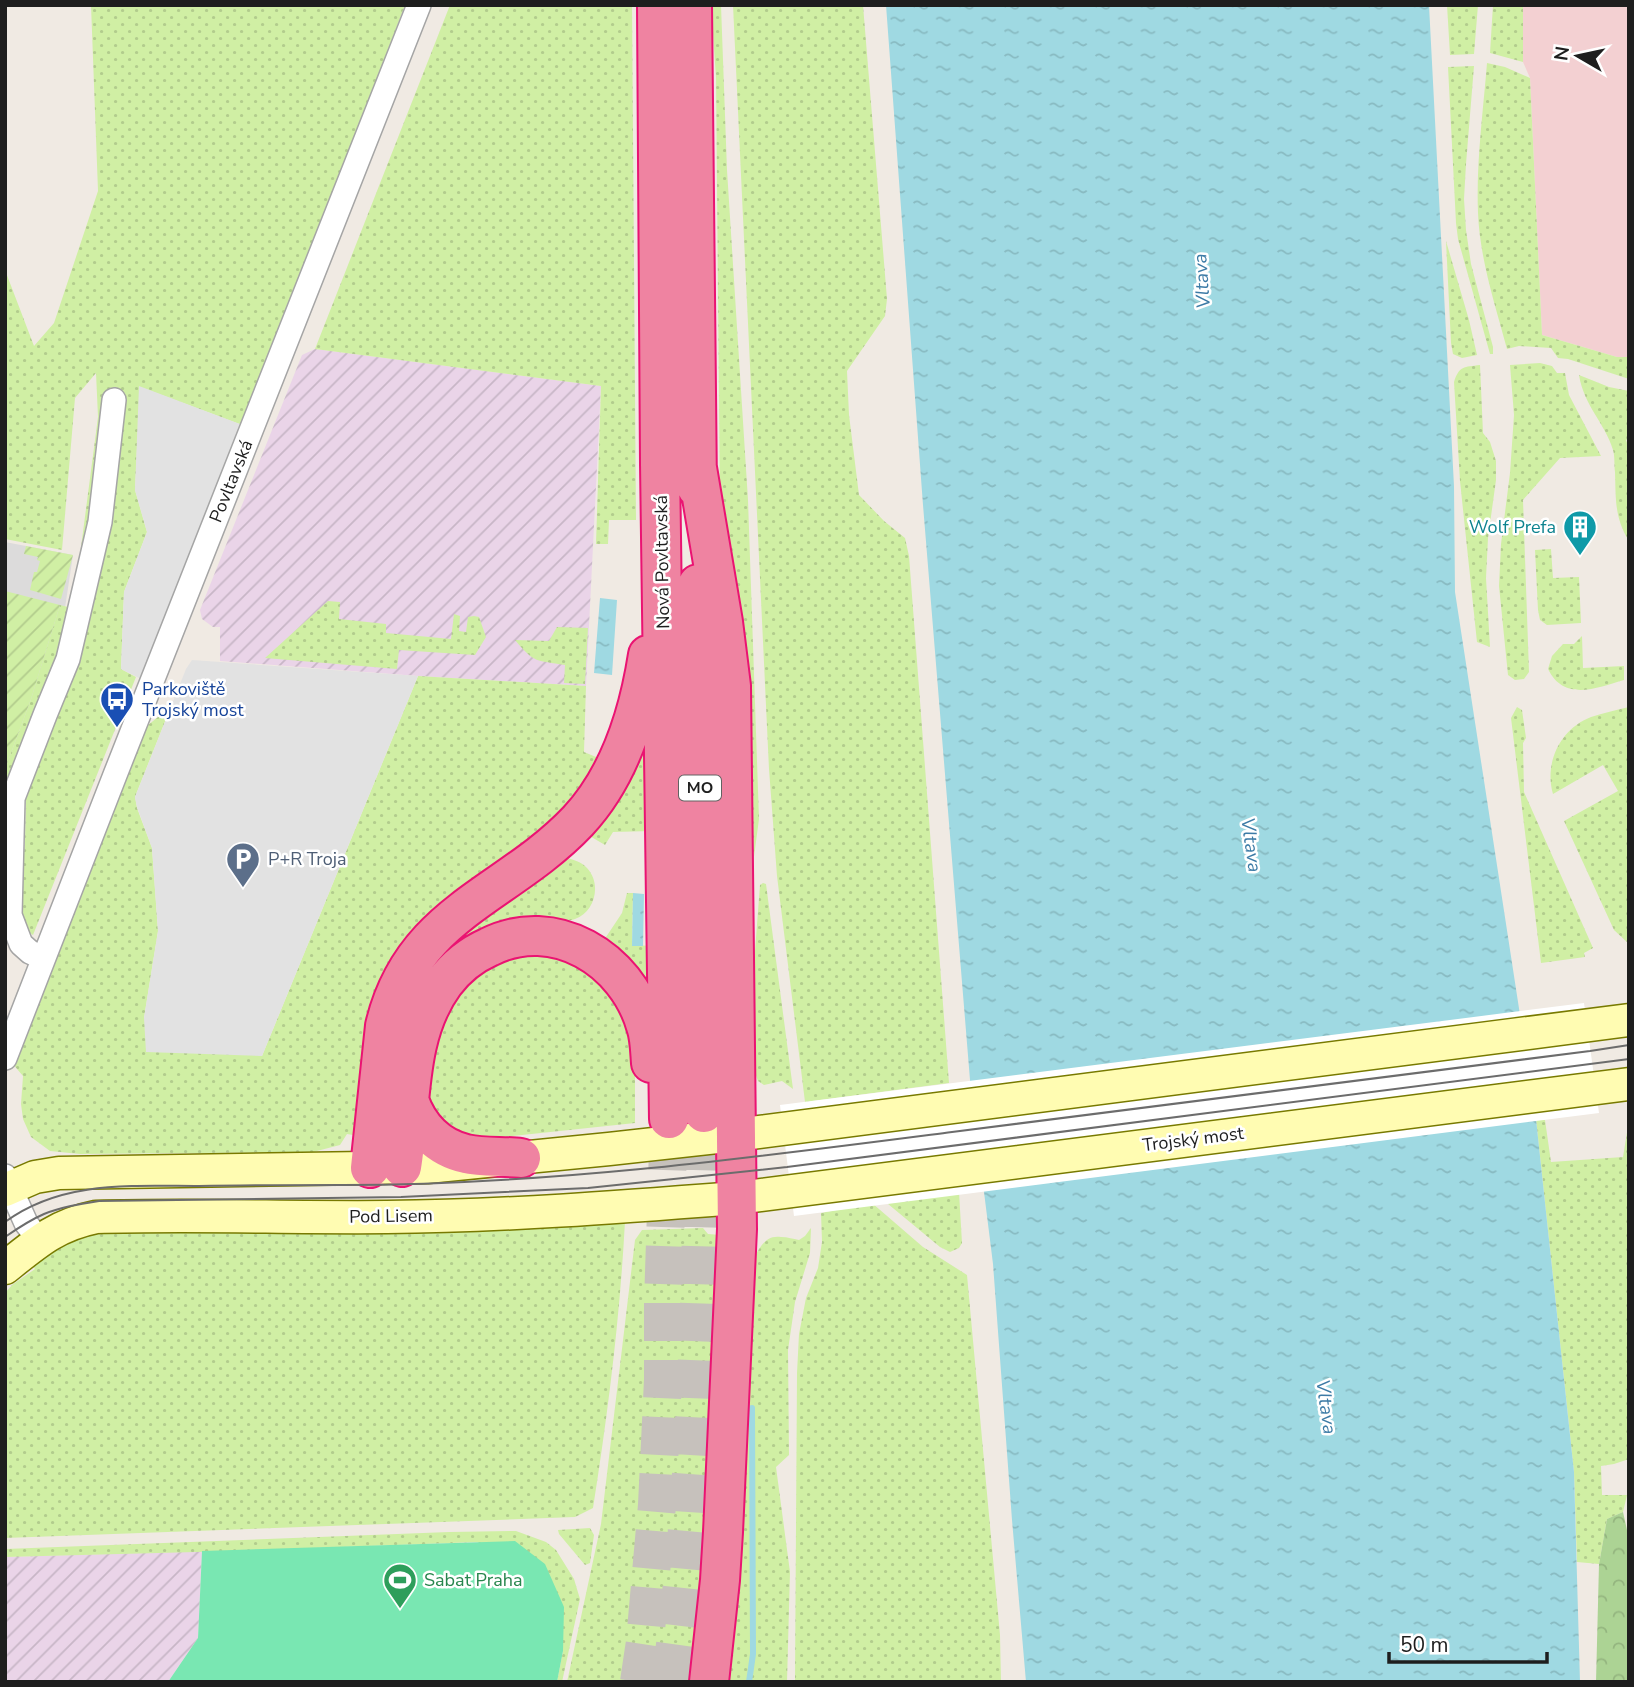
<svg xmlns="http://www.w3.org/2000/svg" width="1634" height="1687" font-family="'Nunito Sans',sans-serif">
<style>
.residential{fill:#dcdbdb}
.commercial{fill:#f3d0d2}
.industrial{fill:url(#industrial-furrows)}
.grass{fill:url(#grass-dots)}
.forest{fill:url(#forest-crowns)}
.garden{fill:url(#garden-furrows)}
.pitch{fill:#79e7b2}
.parking{fill:#e2e2e2}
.water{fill:url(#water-ripples)}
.pier{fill:#fff}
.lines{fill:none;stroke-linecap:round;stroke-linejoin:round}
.stream{stroke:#9fd9e2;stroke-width:6}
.highway-tunnel{stroke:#c6c1bc;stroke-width:38;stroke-dasharray:38 19;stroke-linecap:butt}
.street-casing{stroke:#a5a5a5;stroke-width:26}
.secondary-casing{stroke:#787a00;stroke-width:35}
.highway-casing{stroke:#ea1372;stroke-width:42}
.street{stroke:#fff;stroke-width:23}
.secondary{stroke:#fffcb2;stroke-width:32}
.highway{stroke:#ef83a1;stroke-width:38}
.tram{stroke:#6c6c6c;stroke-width:2}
.labels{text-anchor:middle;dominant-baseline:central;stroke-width:5;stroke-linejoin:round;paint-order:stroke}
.shield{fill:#fff;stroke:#626262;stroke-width:2}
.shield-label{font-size:16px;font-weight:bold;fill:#1e1e1e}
.street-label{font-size:18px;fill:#1e1e1e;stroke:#fff}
.culture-label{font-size:18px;fill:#0d838f;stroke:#fff;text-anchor:end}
.transit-label{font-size:18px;fill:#164399;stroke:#fff;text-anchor:start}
.service-label{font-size:18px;fill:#4e5e75;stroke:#fff;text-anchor:start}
.leisure-label{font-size:18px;fill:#27864d;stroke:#fff;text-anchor:start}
.water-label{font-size:19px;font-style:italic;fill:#3c7ba6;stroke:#fff}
</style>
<defs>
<pattern id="industrial-furrows" width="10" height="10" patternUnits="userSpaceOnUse" patternTransform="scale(1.75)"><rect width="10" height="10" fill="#ead4e8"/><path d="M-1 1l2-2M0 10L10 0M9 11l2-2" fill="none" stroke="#c8b6c7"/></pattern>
<pattern id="grass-dots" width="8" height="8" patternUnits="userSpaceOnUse" patternTransform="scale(1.75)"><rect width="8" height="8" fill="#d0efa4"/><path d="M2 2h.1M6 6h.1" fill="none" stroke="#b2cc8d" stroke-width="1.8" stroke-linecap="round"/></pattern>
<pattern id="forest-crowns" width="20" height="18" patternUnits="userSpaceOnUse" patternTransform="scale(1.75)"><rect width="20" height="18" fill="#acd394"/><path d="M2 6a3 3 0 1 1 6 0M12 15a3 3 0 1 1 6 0" fill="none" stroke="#94b57f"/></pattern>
<pattern id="garden-furrows" width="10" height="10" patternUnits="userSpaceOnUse" patternTransform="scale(1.75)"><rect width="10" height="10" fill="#d0efa4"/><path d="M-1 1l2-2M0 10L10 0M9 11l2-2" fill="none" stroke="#b2cc8d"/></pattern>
<pattern id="water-ripples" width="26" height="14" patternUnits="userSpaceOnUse" patternTransform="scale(1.75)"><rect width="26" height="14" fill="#9fd9e2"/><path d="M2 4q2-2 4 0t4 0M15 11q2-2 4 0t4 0" fill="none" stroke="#88bac1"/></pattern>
</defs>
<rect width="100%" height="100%" fill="#f0eae3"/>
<path class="residential" d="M5 542 73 555 65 608 5 770Z"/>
<path class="commercial" d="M1523 5H1629V357H1617L1542 335 1530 78 1523 62Z"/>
<path class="industrial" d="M315 349 601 386 586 686 418 676 220 661V627H213L202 619 200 610 302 355Z
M202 1551 198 1638 168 1682H5V1557Z"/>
<path class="grass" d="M91 5H405L245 426 140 387 135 490 147 532 124 592 121 669 136 677 33 935 24 929 18 915 25 842 26 795 39 761 36 748 71 665 102 565 80 555 98 417 96 373 75 398 62 550 5 539V270L34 346 54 323 98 191Z
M450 5H632L636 520H609L608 544H596L601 386 315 349Z
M711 5H721L727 170 748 500 759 819 744 932 720 508 716 77Z
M733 5H863L887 299 885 316 847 371 849 415 859 495 884 521 905 538 909 556 949 1083 805 1102 777 876 769 769Z
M1447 5H1478L1474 54 1450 55Z
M1493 5H1523V62L1490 53Z
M1487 63 1505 67 1530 78 1542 335 1617 357H1629V379L1568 359 1558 358 1551 348 1519 346 1507 349C1495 304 1480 260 1478 213 1476 163 1483 113 1487 63Z
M1474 66 1466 164 1464 199 1466 230 1471 264 1493 347V354H1490L1458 239 1456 223 1448 67Z
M1446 241 1469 320 1477 355 1462 358 1453 354 1451 343Z
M1540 363 1552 366 1557 373H1565L1569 395 1601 456 1560 458 1523 500 1529 672 1524 679 1515 680 1508 675 1499 586 1501 544 1510 473 1514 415 1510 365Z
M1480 365 1483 433 1490 442 1496 461V480L1488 538 1486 578 1490 647 1477 642 1460 481 1454 382C1459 366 1464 367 1480 365Z
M1579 375 1609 387 1629 391V439L1626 440 1629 448V541C1614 517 1616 498 1615 472 1614 465 1615 456 1613 450 1605 423 1584 406 1579 375Z
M1551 549 1553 578 1579 577 1581 623 1547 625 1540 620 1538 610 1535 550Z
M328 601 340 602 339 619 386 624V633L451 639 454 614 460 616 459 631 466 632 468 617 474 616 479 617 486 637 475 655 399 650 397 669 265 658Z
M60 605 72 608 41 710 8 782 5 781V769L31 699Z
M557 627 588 628 585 684 564 683 565 665C536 660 535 664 515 640L549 641Z
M1582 636 1583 668 1624 666V680C1597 688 1564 702 1548 669L1552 656 1563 644H1574Z
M418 676 586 686 584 752 601 759 589 780 546 829 447 904 359 1136 347 1134 340 1145 313 1152 80 1154 50 1151 31 1137 23 1119 21 1104 23 1076 5 1055V1025L112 754 163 713 168 714 135 797 137 808 152 848 158 931 144 1018 262 1056Z
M1517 707 1522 710 1526 738 1523 743 1524 792 1593 948 1584 953 1585 957 1541 963 1511 718Z
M1629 707V944L1614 930 1564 821 1618 791 1603 765 1553 794C1544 763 1560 729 1591 717 1603 713 1616 710 1629 707Z
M647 728 652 831 613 832 605 845 588 835Z
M567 858C574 860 582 862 587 868 602 884 595 912 575 919 560 924 539 920 524 919L393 1051 433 956 556 859Z
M763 883 766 884 793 1089 782 1081 764 1085 758 1081 754 1070 755 951 760 885Z
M627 893H633L632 945 653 946 651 986 630 958 606 937 622 913Z
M531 947 589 963 629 1025 635 1062V1123L503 1137C464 1138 452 1130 424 1105L427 1050 457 984Z
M1536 1119 1545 1120 1551 1162 1623 1157 1629 1120V1459L1614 1464 1601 1466 1602 1495H1627L1623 1512 1607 1519 1599 1564 1577 1562 1574 1472Z
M959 1192 962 1243 959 1248 950 1252 940 1247 882 1199Z
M872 1203 923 1247 967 1275 1000 1635 1001 1682H795L797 1373 799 1334 806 1298 818 1268 822 1242 821 1213Z
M625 1221C620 1317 608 1413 593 1508L575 1517 5 1538V1293L12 1285 35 1269 29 1260 86 1234 109 1229Z
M703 1228 708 1234 721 1235C714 1385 708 1534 689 1682H567L601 1524 635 1240 642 1230Z
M811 1228 810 1253 795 1302 788 1350 789 1455 776 1467 790 1572 787 1682H723L749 1266C758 1254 762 1234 781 1237 788 1237 793 1239 799 1240L805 1236Z
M590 1528 594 1535 590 1563 585 1565 559 1534 558 1530Z
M516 1531 546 1542 556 1550 574 1579 580 1599 562 1682H557L563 1651 478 1542 235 1551 5 1557V1549L449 1532Z"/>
<path class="forest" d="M1623 1512 1629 1539V1682H1596L1599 1564 1607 1519Z"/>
<path class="garden" d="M26 546 73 555 61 599 30 590 34 572H37L40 561 37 560 38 557 24 554Z
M5 591 60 605 31 699 5 769Z"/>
<path class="pitch" d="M515 1541 545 1564 564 1607 563 1651 557 1682H168L198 1638 202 1551Z"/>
<path class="parking" d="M139 386 245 426 143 680 121 669 124 592 147 532 135 490Z
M192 660 418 676 262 1056 146 1052 144 1018 158 931 152 848 137 807 135 797 186 669Z"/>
<path class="water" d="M886 5H1429L1454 486 1455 592 1536 1119 1574 1472 1580 1682H1026L1012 1520 993 1264 970 1080 923 505Z
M600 598 617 600 612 675 594 673Z
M633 893 644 894 643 946H632Z"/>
<path class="pier" d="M1584 1003 1599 1113 794 1216 780 1105Z"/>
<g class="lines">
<path class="stream" d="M749 1682 753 1654 752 1408"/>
<path class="highway-tunnel" d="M639 1682 645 1642 657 1505 663 1380V1303L669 1119
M670 1682C697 1494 699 1303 704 1113"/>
<g class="street-casing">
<path id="street" d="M43 958 30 952 21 944 10 915 13 798 45 715 68 659 100 522 114 400
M5 1058 115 775 419 5
M5 1176 26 1223 39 1240"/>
</g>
<g class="secondary-casing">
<path id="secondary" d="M5 1190 35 1177 59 1173 427 1167 609 1149 735 1135 1629 1020
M5 1268C36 1243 56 1225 96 1217 193 1214 290 1218 387 1217 504 1216 620 1207 737 1198L1629 1084"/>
</g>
<g class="highway-casing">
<path id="highway" d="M657 5 660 464 669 1119
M692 5 697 488
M696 462 723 622 731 686 737 1229 723 1532 720 1580 709 1682
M698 584 704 1113
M409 1100C418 1127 438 1148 466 1154 482 1158 505 1156 521 1158
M402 1167C412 1106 405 1036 444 983 456 967 471 955 489 947 554 914 627 959 646 1026 650 1037 650 1051 651 1063
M370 1168 385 1026C412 912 507 896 578 821 619 777 639 713 648 655"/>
</g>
<use href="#street" class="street"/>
<use href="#secondary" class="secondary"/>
<use href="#highway" class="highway"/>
<path class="tram" d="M5 1222C62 1180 132 1186 199 1186 247 1185 295 1185 343 1185 548 1185 750 1158 952 1132 1164 1105 1377 1078 1590 1051L1629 1045
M5 1237C18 1228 30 1220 44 1214 61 1207 80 1204 99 1201L401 1197 588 1188 787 1167 1629 1059"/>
</g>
<defs>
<g id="building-pin" transform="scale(1.75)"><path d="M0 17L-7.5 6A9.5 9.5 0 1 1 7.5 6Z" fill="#0f9aa8" stroke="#fff"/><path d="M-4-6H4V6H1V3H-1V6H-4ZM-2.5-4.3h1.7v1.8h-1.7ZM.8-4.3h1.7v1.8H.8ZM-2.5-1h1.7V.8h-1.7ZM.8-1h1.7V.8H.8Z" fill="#fff"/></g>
<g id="bus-pin" transform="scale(1.75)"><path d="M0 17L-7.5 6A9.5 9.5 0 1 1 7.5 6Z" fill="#1a4fb4" stroke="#fff"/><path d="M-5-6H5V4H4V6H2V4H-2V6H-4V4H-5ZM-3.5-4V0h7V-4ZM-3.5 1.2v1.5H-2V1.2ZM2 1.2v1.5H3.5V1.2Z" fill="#fff"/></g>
<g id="parking-pin" transform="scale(1.75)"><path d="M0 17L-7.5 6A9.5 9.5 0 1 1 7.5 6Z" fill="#5c6f8a" stroke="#fff"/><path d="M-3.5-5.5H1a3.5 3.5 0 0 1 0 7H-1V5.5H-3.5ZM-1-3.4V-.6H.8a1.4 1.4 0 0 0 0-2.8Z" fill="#fff"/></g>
<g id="stadium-pin" transform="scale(1.75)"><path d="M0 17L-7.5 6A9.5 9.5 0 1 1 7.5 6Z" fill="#2e9e5b" stroke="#fff"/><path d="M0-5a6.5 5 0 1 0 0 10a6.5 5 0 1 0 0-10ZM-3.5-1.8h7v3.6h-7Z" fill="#fff"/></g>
</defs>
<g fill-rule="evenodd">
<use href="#building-pin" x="1580" y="527"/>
<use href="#bus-pin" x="117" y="699"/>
<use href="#parking-pin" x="243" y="859"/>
<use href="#stadium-pin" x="400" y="1580"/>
</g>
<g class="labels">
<rect class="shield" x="679" y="775.5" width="42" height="25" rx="5"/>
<g class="shield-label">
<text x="700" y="788">MO</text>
</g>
<g class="street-label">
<text transform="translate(231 481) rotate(-68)">Povltavská</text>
<text transform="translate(662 562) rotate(-91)">Nová Povltavská</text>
<text transform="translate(1193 1139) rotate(-7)">Trojský most</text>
<text transform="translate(391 1216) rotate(-1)">Pod Lisem</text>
</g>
<g class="culture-label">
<text x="1556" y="527">Wolf Prefa</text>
</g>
<g class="transit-label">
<text x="142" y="689">Parkoviště<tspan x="142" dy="21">Trojský most</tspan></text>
</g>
<g class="service-label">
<text x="268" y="859">P+R Troja</text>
</g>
<g class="leisure-label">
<text x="424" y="1580">Sabat Praha</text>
</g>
<g class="water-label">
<text transform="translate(1202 281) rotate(-94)">Vltava</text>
<text transform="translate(1251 845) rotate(82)">Vltava</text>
<text transform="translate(1326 1407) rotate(82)">Vltava</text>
</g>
</g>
<rect width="1634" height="1687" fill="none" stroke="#1e1e1e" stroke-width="14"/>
<g transform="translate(1578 56) rotate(279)" stroke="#ffffff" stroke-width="5" paint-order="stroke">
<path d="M0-5L12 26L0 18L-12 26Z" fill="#1e1e1e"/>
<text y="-10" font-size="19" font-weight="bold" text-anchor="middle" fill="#1e1e1e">N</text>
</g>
<path d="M1389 1652v10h158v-10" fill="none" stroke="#1e1e1e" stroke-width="3.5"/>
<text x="1400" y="1652" font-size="21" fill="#1e1e1e" stroke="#ffffff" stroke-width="5" paint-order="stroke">50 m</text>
</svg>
